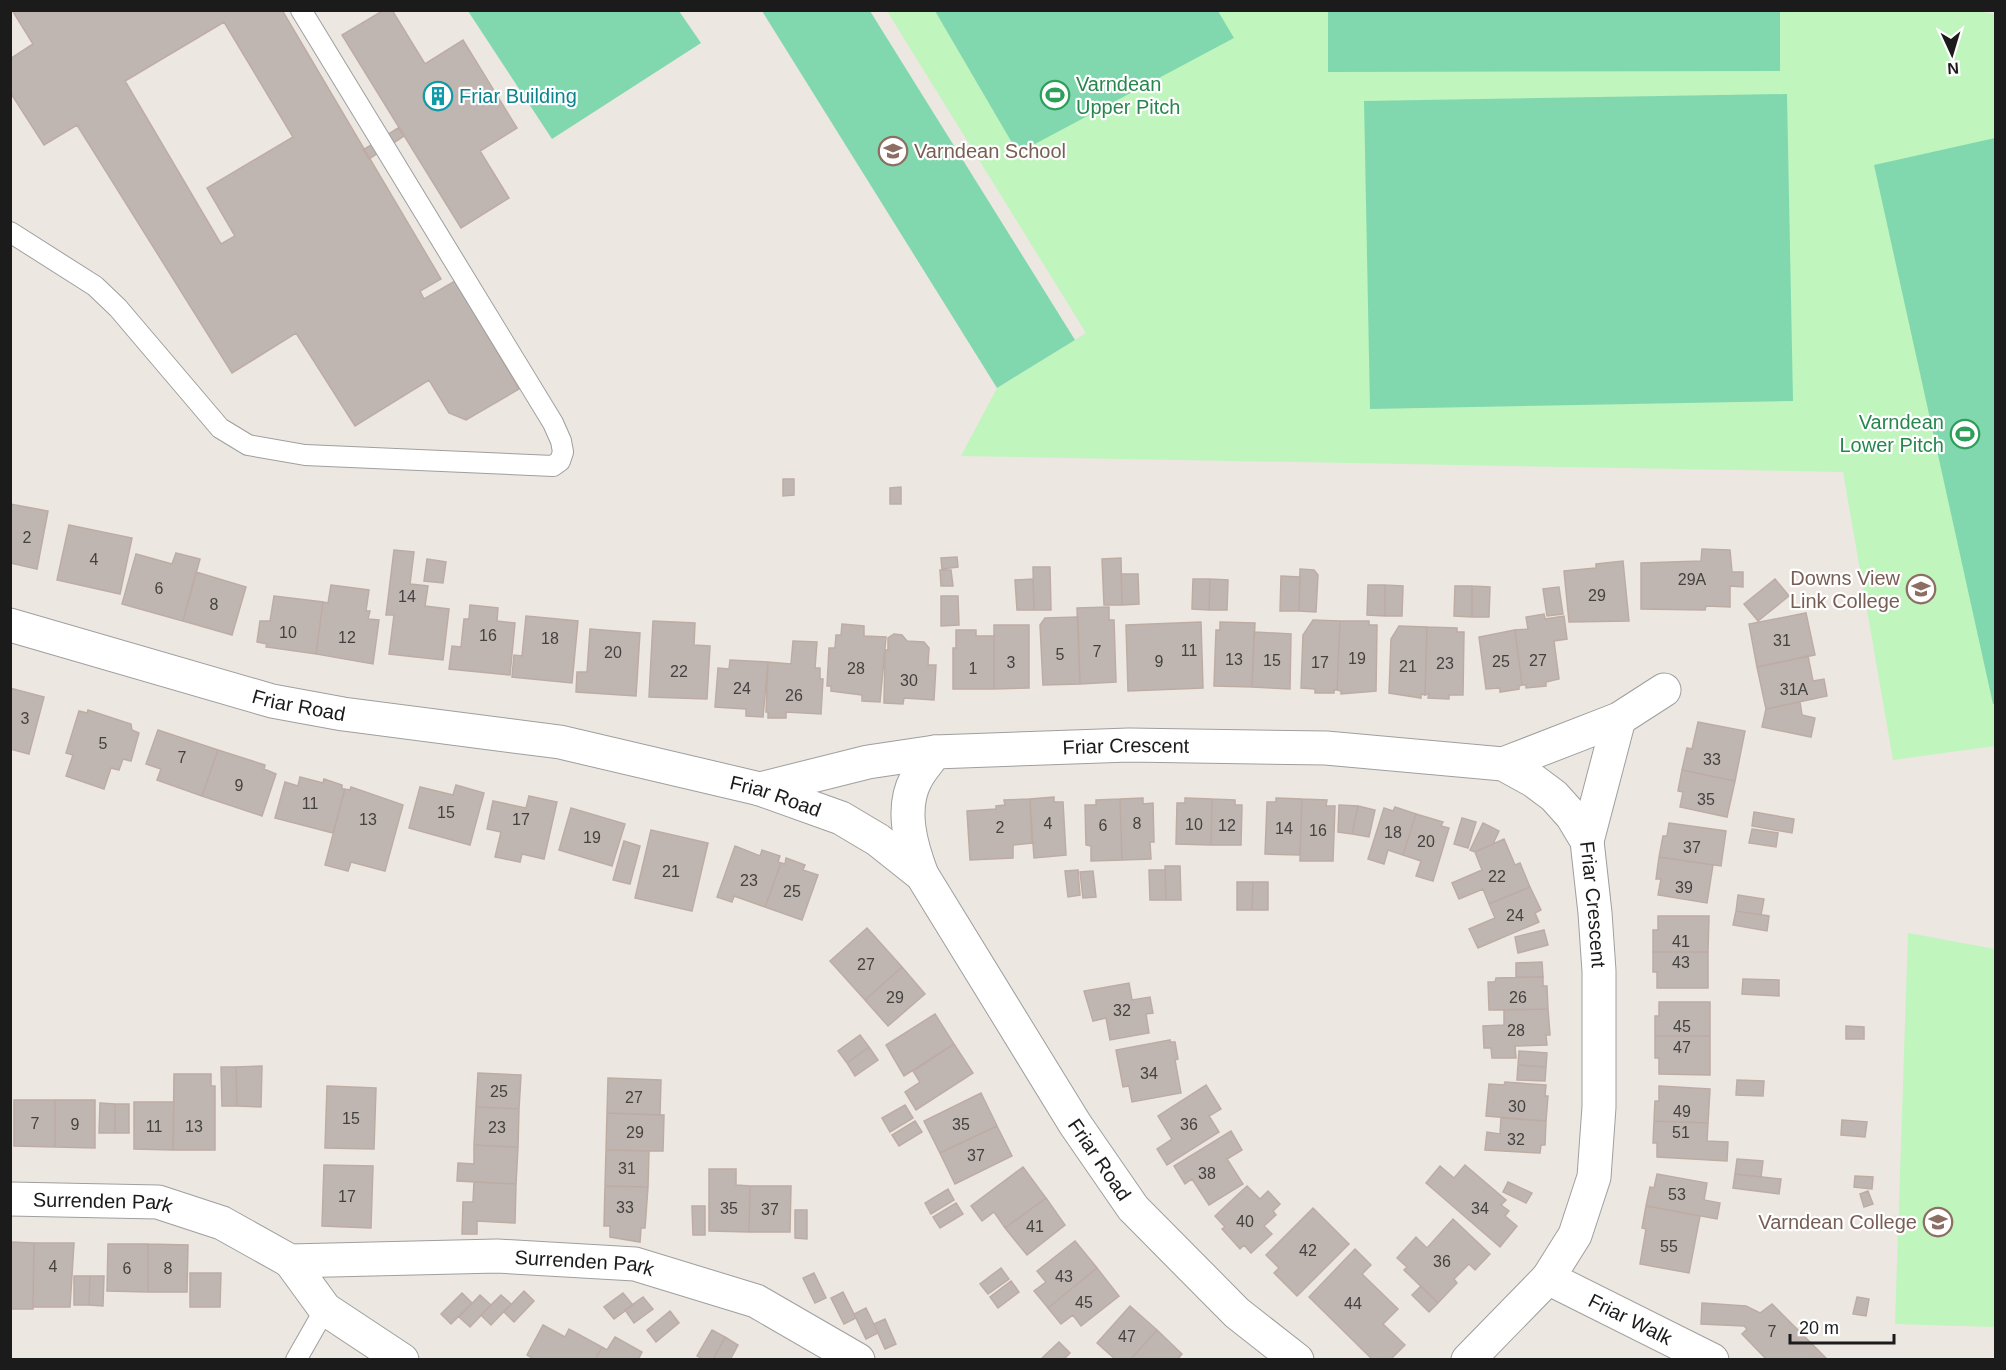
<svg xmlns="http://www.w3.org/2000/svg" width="2006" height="1370" font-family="Helvetica,sans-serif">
<rect width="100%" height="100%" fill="#ece7e1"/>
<!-- park -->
<path fill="#c0f5be" d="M1969 10 1995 14V746L1893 760 1843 472 961 456 997 388 1086 333 887 11Z
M1908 933 1995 949V1327L1895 1324Z"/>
<!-- pitch -->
<path fill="#82d8ae" d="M468 11H679L701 43 552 139Z
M762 11H870L1075 340 997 388Z
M935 11H1218L1234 38 1018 153Z
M1328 11H1780V71L1328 72Z
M1787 94 1793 401 1370 409 1364 101Z
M1995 138 1996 704H1993L1874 165Z"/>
<!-- building -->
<path fill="#c0b6b1" stroke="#bdaca4" stroke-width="1.5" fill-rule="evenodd" d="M12 10H282L441 279 420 291 424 299 455 281 519 389 466 420 449 413 429 380 355 426 296 333 232 373 77 125 44 145 10 92V59L33 44ZM224 22 293 137 207 188 235 236 221 244 125 81Z
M384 10H392L425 64 463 40 517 128 480 151 509 198 461 228 342 35Z
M398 128 404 136 369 159 363 150Z
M783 479H794V495L783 496Z
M901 487V504H890V488Z
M10 504 48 511 37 569 10 563Z
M69 525 132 538 120 594 57 580Z
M1702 549 1730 550 1732 572H1743V587L1730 586V607L1706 606 1705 610 1641 609V563L1701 561Z
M394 550 414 552 410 584 428 586 425 606 449 609 443 660 389 654 394 615H386Z
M176 553 200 559 183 621 122 604 136 554 172 564Z
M957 557 958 567 942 569 941 558Z
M1121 558 1122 605H1104L1102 559Z
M427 559 446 562 443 583 424 581Z
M1623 561 1629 621 1569 622 1564 571 1596 568V564Z
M1033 567H1050L1051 610H1034Z
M1300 569 1314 570 1318 575 1316 612 1299 611Z
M940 570H951L953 586H941Z
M196 572 246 587 232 635 183 621Z
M1121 574H1138L1139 604 1122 605Z
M1281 576 1300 577 1299 611H1280Z
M1033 579 1034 610H1017L1015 580Z
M1193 579H1210L1209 610 1192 609Z
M1210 579 1228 580 1227 610H1209Z
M1775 579 1789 596 1758 621 1744 604Z
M331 585 369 590 366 611H370L368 619 379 620 373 664 316 654 323 602 328 603Z
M1368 585H1385V616L1367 615Z
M1385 585 1403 586 1402 616H1385Z
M1455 586H1472V617L1454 616Z
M1472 586 1490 587 1489 617H1472Z
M1559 587 1563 614 1547 616 1543 589Z
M274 596 323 602 316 654 266 647 267 644 257 642 260 621H270Z
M941 596H958L959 625 941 626Z
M470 605 498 608 497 621 515 623 510 675 449 669 452 646 461 647 464 619H469Z
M1109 607V620H1114L1116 682 1080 684 1077 608Z
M1806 613 1815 655 1757 667 1749 624Z
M1544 614 1545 619 1564 616 1567 639 1554 641 1559 679 1546 682V686L1526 688V685H1522L1515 630 1528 629 1526 617Z
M526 616 578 621 572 683 512 677 514 655 522 656Z
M1078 617 1080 684 1043 685 1040 625 1045 618Z
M1313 620 1340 621 1337 690H1334V693H1315V689L1301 688 1303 635Z
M653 621 695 623 694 645 710 646 707 699 649 697Z
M1340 621H1369V625H1377L1376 691 1341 694V691L1337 690Z
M1201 622 1203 688 1128 691 1126 625Z
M1220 622 1255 623 1252 687 1214 686 1216 630H1220Z
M842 624 864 626V636L886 637 880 702 862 701V695L831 691V686H827L829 648H835L836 635H841Z
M994 625H1029V688L994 689Z
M1399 626 1427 627 1425 695 1421 694V698L1389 693 1391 639Z
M1427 627 1457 628V632H1464L1463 695H1449V699L1428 698 1429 694 1425 695Z
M590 629 640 633 636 696 576 692 577 672H587Z
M956 630H976V636H994V689H953V648H956Z
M1515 630 1522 685 1519 686V689L1500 692V688L1486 689 1479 637Z
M1254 632 1291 634 1290 689 1252 687Z
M894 634 902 635 907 641 924 642 929 648 928 665H936L934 700 904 698 903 704 884 703 885 650H888V638Z
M793 641 817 642 815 668H820V679H823L821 714 786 712V718H768V712H766L768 662 791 664Z
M1808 656 1813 681 1824 679 1827 696 1766 709 1757 667Z
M730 660 768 662 763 717 746 716V709L715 707 718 668 729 669Z
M10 688 44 697 29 754 10 749Z
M1800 702 1802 715 1815 718 1811 737 1762 727 1766 709Z
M88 710 131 724 132 730 139 733 131 761 123 759 119 770 111 768 104 789 66 776 73 755 66 753 79 711 87 713Z
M1698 722 1745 731 1735 781 1682 770 1687 748 1692 749Z
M158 730 218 750 202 796 157 780 161 769 146 764Z
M218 750 265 765 264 769 276 774 262 816 202 796Z
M1682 770 1735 781 1727 817 1680 807 1683 792 1678 791Z
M300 777 323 783 324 779 342 785V789H345L333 833 275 818 285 782 298 786Z
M456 785 484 793 470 845 409 828 420 787 453 795Z
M351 787 403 805 385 871 351 862 348 871 325 865 345 789 350 790Z
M529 796 557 802 544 859 522 854 520 862 495 857 501 832 487 829 493 801 526 808Z
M1054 797V802H1063L1066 855 1034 858 1030 799Z
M1143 798V804L1153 803 1154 842H1150L1151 859 1122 860 1120 799Z
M1185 798 1212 799 1211 845 1176 844 1177 803H1185Z
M1276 798 1302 799 1300 855 1265 854 1267 802H1276Z
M1030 799 1032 843 1013 845V858L970 860 967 811 996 809V806L1005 805 1004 800Z
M1120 799 1122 860 1091 861V846L1086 845 1085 805H1096V800Z
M1212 799 1235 800V805H1242L1241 845H1211Z
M1302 799 1327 800 1326 806H1335L1333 861H1300Z
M1339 805 1358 806 1352 834 1338 832Z
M1358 806 1375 810 1369 837 1352 834Z
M1395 807 1416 814 1403 855 1388 850 1384 864 1368 859 1384 808 1393 811Z
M571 808 625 824 612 866 559 850Z
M1754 812 1794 819 1792 833 1752 826Z
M1416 814 1443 822 1441 826 1449 828 1433 881 1416 876 1421 861 1403 855Z
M1462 818 1476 822 1468 848 1454 844Z
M1483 823 1499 831 1493 844 1475 852 1470 850Z
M1669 823 1726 831 1721 866 1659 857 1663 836H1667Z
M1752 829 1778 833 1776 847 1749 843Z
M651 830 708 843 692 911 635 898Z
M1504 839 1515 865 1520 863 1530 887 1489 904 1483 889 1459 899 1452 883 1482 870 1475 852Z
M624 841 640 846 630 884 613 880Z
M735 846 760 856 762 850 780 856 778 862 781 863 765 907 734 896 732 902 717 897Z
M1659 857 1713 865 1707 903 1658 895 1661 879H1656Z
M786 858 805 865 803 870 818 875 802 920 765 907 781 863 785 864Z
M1165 866H1180L1181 900H1166Z
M1078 870 1080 895 1068 897 1065 871Z
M1149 870H1165L1166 900H1150Z
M1093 871 1096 897 1083 898 1080 872Z
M1237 882H1253L1252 910H1237Z
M1253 882H1268V910H1252Z
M1530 887 1541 910 1535 913 1539 922 1478 948 1469 929 1495 918 1489 904Z
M1738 895 1764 899 1761 915 1736 911Z
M1736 911 1769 916 1767 931 1733 925Z
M1658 916H1709L1708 952H1653V930H1658Z
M867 928 902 967 865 1000 830 961Z
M1544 930 1548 945 1518 953 1515 937Z
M1653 952H1708V988H1657V972H1653Z
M1542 962 1543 977H1516V963Z
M902 967 925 994 888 1026 865 1000Z
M1543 977V986H1547L1548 1009 1489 1010 1488 982H1495L1496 978Z
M1743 979 1779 980V996L1742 994Z
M1129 983 1132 1000 1150 997 1153 1013 1146 1014 1149 1033 1110 1040 1106 1018 1093 1021 1084 991Z
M1659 1002H1710V1036H1655V1016H1659Z
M1548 1009 1550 1035H1546L1547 1045 1515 1046 1516 1058H1492L1491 1048H1484L1483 1026 1504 1025V1010Z
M935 1014 954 1044 904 1076 886 1045Z
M1846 1026 1864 1027V1039H1846Z
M860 1035 869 1047 847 1063 838 1051Z
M1655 1036H1710V1075L1659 1074V1058H1655Z
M1170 1040V1042H1175L1178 1059 1175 1060 1181 1093 1132 1102 1129 1086 1123 1087 1116 1050Z
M954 1044 973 1073 916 1110 905 1092 920 1082 913 1071Z
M869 1047 878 1060 855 1076 847 1063Z
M1519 1051 1547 1053 1546 1067 1518 1065Z
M1518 1065 1546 1067 1545 1081 1517 1080Z
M262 1066 261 1107 237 1106 236 1067Z
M221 1067H236L237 1106H222Z
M478 1073 521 1075 519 1109 476 1107Z
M174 1074H211V1086H215V1150H173Z
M608 1078 661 1080 660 1115 607 1113Z
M1737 1080 1764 1081 1763 1096 1736 1095Z
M1505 1082 1546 1085 1545 1096H1548L1546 1121 1486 1116 1489 1084 1504 1085Z
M1206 1085 1221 1109 1209 1116 1219 1132 1167 1165 1157 1149 1172 1139 1158 1116Z
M327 1086 376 1088 374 1149 325 1148Z
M1659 1086 1710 1089 1708 1123 1654 1121 1655 1101H1659Z
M981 1093 997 1126 940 1153 924 1121Z
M14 1100H55V1147L14 1146Z
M55 1100H95V1148L55 1147Z
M134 1102H174L173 1150 134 1149Z
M100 1103 115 1104V1133H99Z
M115 1104H129V1133H115Z
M905 1105 913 1118 890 1132 882 1118Z
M476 1107 519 1109 518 1147 474 1145Z
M607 1113 664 1115 663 1151 606 1150Z
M1501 1118 1546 1121 1545 1145H1541L1540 1153 1485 1150 1487 1132 1500 1134Z
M1842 1120 1867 1122 1865 1137 1841 1135Z
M915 1121 922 1132 899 1146 892 1135Z
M1654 1121 1708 1123 1707 1141 1728 1142 1727 1161 1657 1157V1143H1653Z
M997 1126 1012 1156 955 1184 940 1153Z
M1231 1131 1242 1150 1227 1159 1243 1184 1209 1205 1192 1179 1185 1184 1174 1166Z
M474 1145 518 1147 516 1184 457 1181 458 1163 474 1164Z
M606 1150 649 1151 648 1187 605 1186Z
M1737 1159 1763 1161 1761 1177 1735 1174Z
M324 1165 373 1166 371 1228 322 1226Z
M1465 1165 1506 1200 1501 1205 1509 1211 1505 1216 1517 1226 1500 1247 1426 1183 1440 1166 1454 1178Z
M1023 1167 1046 1198 1005 1228 994 1212 982 1221 971 1206Z
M709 1169H736V1185L750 1186 749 1232 709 1231Z
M1657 1174 1707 1183 1704 1200 1720 1203 1717 1219 1646 1206 1650 1187 1654 1188Z
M1735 1174 1781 1179 1779 1194 1733 1188Z
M1855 1176 1873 1177 1872 1189 1854 1187Z
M474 1182 516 1184 515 1223 477 1221V1234H462L463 1202H473Z
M1508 1182 1532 1193 1526 1203 1503 1192Z
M605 1186 648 1187 645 1228H641L640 1242 610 1237V1226H604Z
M750 1186H791L790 1232H749Z
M1247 1186 1260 1199 1268 1191 1280 1204 1273 1211 1276 1215 1264 1226 1272 1234 1251 1253 1244 1245 1240 1249 1222 1229 1225 1227 1215 1216Z
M948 1189 954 1200 931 1214 925 1203Z
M1868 1191 1873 1204 1864 1207 1860 1194Z
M1046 1198 1065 1225 1027 1255 1005 1228Z
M956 1203 963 1214 940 1228 933 1217Z
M692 1206H705V1235H693Z
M1646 1206 1700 1216 1689 1273 1640 1264 1646 1229 1642 1228Z
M1313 1208 1349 1244 1297 1296 1274 1273 1279 1268 1266 1255Z
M795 1210H807V1239L795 1238Z
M1453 1219 1490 1254 1475 1270 1469 1264 1454 1279 1457 1283 1438 1303 1404 1270 1407 1267 1397 1258 1416 1237 1427 1248Z
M1075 1241 1097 1268 1048 1308 1034 1291 1046 1282 1037 1271Z
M10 1242 34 1243 33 1309H10Z
M34 1243H74L70 1307H33Z
M108 1244H148V1292L107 1291Z
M148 1244 188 1245 187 1292H148Z
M1355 1249 1371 1265 1362 1274 1398 1309 1383 1324 1405 1345 1390 1360H1373L1309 1297Z
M1001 1268 1009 1279 988 1294 980 1284Z
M1097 1268 1119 1296 1081 1326 1073 1315 1061 1324 1048 1308Z
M190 1273H221L220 1307H190Z
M814 1273 826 1298 815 1303 803 1278Z
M74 1276H90L89 1305H74Z
M90 1276H104L103 1306 89 1305Z
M1011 1281 1019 1292 998 1308 990 1297Z
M1421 1286 1438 1303 1429 1312 1412 1295Z
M524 1291 534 1301 514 1322 504 1312Z
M843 1292 856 1318 844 1324 831 1298Z
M462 1293 472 1303 451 1324 441 1314Z
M623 1293 633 1305 614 1319 604 1307Z
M480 1295 491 1305 470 1327 459 1317Z
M501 1295 511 1304 491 1325 481 1315Z
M643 1297 653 1309 634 1323 625 1310Z
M1857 1297 1869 1299 1866 1316 1853 1314Z
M1702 1303 1746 1306 1760 1313 1772 1304 1826 1358 1767 1360 1742 1334 1747 1329 1744 1326 1701 1324Z
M1130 1306 1157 1330 1130 1360H1116L1097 1343Z
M866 1308 878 1333 866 1339 854 1314Z
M670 1311 679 1323 656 1342 647 1330Z
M885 1319 896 1344 885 1349 874 1324Z
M543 1325 565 1337 569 1329 602 1347 595 1360H535L527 1355Z
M712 1330 725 1337 713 1360H705L697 1356Z
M1157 1330 1182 1354 1177 1360H1130Z
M615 1337 642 1352 638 1360H595L602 1347 607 1350Z
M725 1337 738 1345 730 1360H713Z
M1059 1342 1070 1353 1063 1360H1040Z"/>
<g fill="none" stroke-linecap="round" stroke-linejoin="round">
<!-- lane casing -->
<g stroke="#9f9f9f" stroke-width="22">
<path id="lane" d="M10 232 95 286 118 308 220 428 248 445 305 455 553 466 560 461 563 452 561 441 553 423 301 10
M296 1360 325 1309"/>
</g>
<!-- street casing -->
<g stroke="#9f9f9f" stroke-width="35">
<g id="street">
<path id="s1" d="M10 625 272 701 343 714 560 742 760 789 841 818 878 840 922 875 1075 1124 1133 1208 1237 1313 1297 1360"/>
<path d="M1503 764 1619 719 1664 690"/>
<path id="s2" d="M760 789 868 762 935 752 1129 745 1326 748 1503 764 1534 781 1554 796 1572 816 1587 841 1595 913 1599 971V1107L1594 1177 1575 1235 1548 1278 1468 1360"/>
<path d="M1587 841 1619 719"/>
<path d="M922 875C911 846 900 809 916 779 921 769 929 761 935 752"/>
<path id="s3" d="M10 1199 158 1202 222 1223 290 1261 497 1256 635 1264 756 1301 858 1360"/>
<path d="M290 1261 325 1309 402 1360"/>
<path id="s4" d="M1548 1278 1712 1360"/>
</g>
</g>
<!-- lane -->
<use href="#lane" stroke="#fff" stroke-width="20"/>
<!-- street -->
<use href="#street" stroke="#fff" stroke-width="33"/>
</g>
<!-- icons -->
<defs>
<g id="stadium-ring" transform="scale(1.5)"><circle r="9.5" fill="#fff" stroke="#2e9e5b" stroke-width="1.5"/><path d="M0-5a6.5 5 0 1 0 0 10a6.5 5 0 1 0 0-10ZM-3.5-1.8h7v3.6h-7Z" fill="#2e9e5b"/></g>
<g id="building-ring" transform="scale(1.5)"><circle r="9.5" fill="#fff" stroke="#0f9aa8" stroke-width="1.5"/><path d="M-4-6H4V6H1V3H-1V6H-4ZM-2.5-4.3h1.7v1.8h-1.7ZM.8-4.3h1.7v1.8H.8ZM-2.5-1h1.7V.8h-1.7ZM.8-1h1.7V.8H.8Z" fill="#0f9aa8"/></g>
<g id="school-ring" transform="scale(1.5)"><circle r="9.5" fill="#fff" stroke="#8d6e63" stroke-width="1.5"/><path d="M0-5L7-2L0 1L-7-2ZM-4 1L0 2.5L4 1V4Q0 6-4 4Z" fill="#8d6e63"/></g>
<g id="university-ring" transform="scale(1.5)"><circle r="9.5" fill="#fff" stroke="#8d6e63" stroke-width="1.5"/><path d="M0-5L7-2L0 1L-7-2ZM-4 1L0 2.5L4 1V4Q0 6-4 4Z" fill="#8d6e63"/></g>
</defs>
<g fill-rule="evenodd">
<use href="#stadium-ring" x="1055" y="95"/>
<use href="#building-ring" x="438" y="96"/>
<use href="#school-ring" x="893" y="151"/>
<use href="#stadium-ring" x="1965" y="434"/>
<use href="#university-ring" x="1921" y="589"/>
<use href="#university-ring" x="1938" y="1222"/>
</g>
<g text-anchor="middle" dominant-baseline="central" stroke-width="4.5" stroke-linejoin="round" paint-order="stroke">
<!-- number labels -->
<g font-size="16" fill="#444240">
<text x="27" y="537">2</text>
<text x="94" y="559">4</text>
<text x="1692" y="579">29A</text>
<text x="159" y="588">6</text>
<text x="1597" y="595">29</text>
<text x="407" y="596">14</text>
<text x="214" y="604">8</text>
<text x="288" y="632">10</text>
<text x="488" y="635">16</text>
<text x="347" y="637">12</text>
<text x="550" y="638">18</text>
<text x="1782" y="640">31</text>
<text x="1189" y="650">11</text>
<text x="1097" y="651">7</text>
<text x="613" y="652">20</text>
<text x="1060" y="654">5</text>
<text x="1357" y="658">19</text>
<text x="1234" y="659">13</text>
<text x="1272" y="660">15</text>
<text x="1538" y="660">27</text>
<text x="1159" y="661">9</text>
<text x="1501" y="661">25</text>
<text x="1011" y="662">3</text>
<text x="1320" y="662">17</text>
<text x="1445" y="663">23</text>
<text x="1408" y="666">21</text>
<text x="856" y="668">28</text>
<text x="973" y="668">1</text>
<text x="679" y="671">22</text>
<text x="909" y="680">30</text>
<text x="742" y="688">24</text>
<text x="1794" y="689">31A</text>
<text x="794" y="695">26</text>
<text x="25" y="718">3</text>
<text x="103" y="743">5</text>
<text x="182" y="757">7</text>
<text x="1712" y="759">33</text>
<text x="239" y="785">9</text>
<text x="1706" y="799">35</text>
<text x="310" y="803">11</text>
<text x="446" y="812">15</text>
<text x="368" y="819">13</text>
<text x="521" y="819">17</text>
<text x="1048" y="823">4</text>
<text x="1137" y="823">8</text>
<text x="1194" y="824">10</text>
<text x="1103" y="825">6</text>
<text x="1227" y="825">12</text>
<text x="1000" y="827">2</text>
<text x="1284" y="828">14</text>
<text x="1318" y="830">16</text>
<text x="1393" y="832">18</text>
<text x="592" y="837">19</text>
<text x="1426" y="841">20</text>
<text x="1692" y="847">37</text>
<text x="671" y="871">21</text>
<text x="1497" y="876">22</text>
<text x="749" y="880">23</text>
<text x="1684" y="887">39</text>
<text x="792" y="891">25</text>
<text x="1515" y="915">24</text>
<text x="1681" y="941">41</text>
<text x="1681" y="962">43</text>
<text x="866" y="964">27</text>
<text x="895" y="997">29</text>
<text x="1518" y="997">26</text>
<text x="1122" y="1010">32</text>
<text x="1682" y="1026">45</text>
<text x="1516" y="1030">28</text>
<text x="1682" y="1047">47</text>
<text x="1149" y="1073">34</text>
<text x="499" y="1091">25</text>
<text x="634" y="1097">27</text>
<text x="1517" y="1106">30</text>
<text x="1682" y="1111">49</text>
<text x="351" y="1118">15</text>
<text x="35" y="1123">7</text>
<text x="75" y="1124">9</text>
<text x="961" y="1124">35</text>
<text x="1189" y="1124">36</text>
<text x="154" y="1126">11</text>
<text x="194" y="1126">13</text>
<text x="497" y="1127">23</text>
<text x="635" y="1132">29</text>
<text x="1681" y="1132">51</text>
<text x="1516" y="1139">32</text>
<text x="976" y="1155">37</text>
<text x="627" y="1168">31</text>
<text x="1207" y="1173">38</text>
<text x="1677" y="1194">53</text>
<text x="347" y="1196">17</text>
<text x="625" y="1207">33</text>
<text x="729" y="1208">35</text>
<text x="1480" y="1208">34</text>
<text x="770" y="1209">37</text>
<text x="1245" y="1221">40</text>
<text x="1035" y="1226">41</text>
<text x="1669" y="1246">55</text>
<text x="1308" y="1250">42</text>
<text x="1442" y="1261">36</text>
<text x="53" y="1266">4</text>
<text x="127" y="1268">6</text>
<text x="168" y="1268">8</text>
<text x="1064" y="1276">43</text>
<text x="1084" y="1302">45</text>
<text x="1353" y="1303">44</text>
<text x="1772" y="1331">7</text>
<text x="1127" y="1336">47</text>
</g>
<!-- leisure labels -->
<g font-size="20" fill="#27864d" stroke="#fff" text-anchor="start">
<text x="1076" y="84">Varndean<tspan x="1076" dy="23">Upper Pitch</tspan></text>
<text x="1944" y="422" text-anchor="end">Varndean<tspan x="1944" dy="23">Lower Pitch</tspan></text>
</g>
<!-- culture labels -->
<g font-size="20" fill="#0d838f" stroke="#fff" text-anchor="start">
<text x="459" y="96">Friar Building</text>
</g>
<!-- education labels -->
<g font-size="20" fill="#785e54" stroke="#fff" text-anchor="end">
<text x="914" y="151" text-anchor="start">Varndean School</text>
<text x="1900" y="578">Downs View<tspan x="1900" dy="23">Link College</tspan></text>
<text x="1917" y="1222">Varndean College</text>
</g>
<!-- street labels -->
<g font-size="20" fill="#1b1b1b" stroke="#fff">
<text stroke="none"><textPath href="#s1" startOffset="300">Friar Road</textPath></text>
<text stroke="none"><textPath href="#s2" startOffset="370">Friar Crescent</textPath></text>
<text stroke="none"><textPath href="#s1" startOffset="786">Friar Road</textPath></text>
<text stroke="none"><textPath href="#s2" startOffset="928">Friar Crescent</textPath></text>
<text stroke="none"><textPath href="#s1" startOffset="1290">Friar Road</textPath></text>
<text stroke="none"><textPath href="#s3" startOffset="93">Surrenden Park</textPath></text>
<text stroke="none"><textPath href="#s3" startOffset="588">Surrenden Park</textPath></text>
<text stroke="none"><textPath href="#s4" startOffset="92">Friar Walk</textPath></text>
</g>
</g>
<!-- border -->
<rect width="2006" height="1370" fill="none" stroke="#1b1b1b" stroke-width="24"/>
<!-- north arrow -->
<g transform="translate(1952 54) rotate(176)" stroke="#ffffff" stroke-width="4.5" paint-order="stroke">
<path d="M0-4.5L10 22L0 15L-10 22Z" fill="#1b1b1b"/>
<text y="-9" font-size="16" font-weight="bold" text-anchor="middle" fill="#1b1b1b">N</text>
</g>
<!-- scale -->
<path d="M1790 1334v9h104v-9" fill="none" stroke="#1b1b1b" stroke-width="3"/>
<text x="1799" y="1334" font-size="18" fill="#1b1b1b" stroke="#ffffff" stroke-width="4.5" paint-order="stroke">20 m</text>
</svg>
